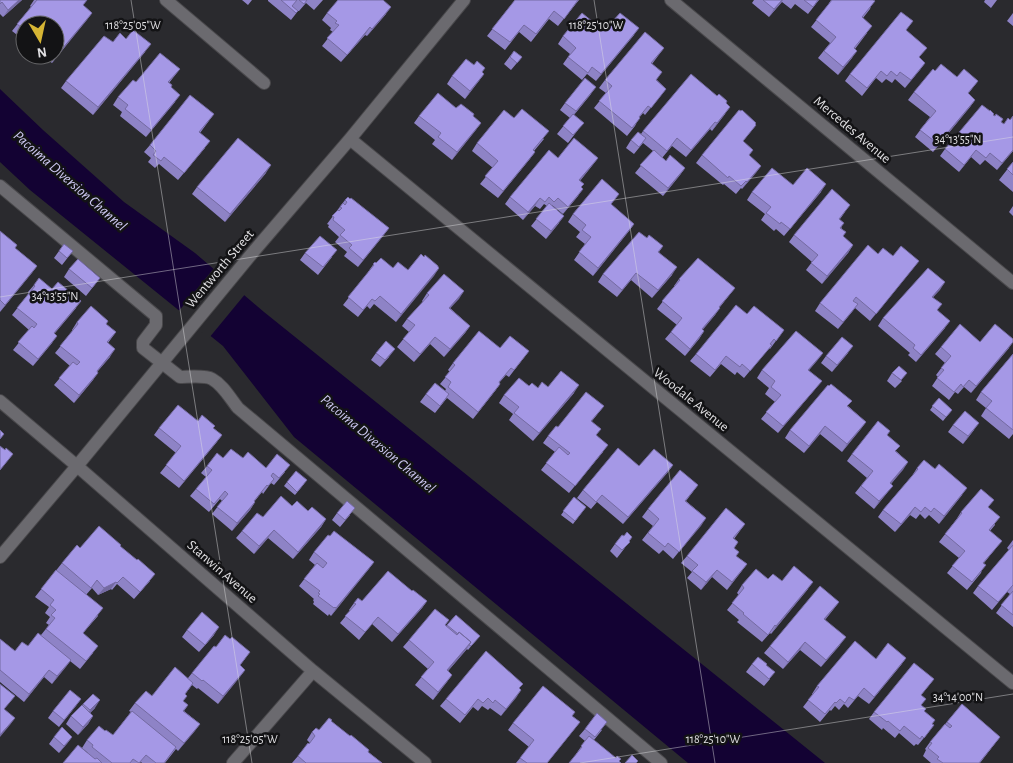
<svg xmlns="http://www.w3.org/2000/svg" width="1013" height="763" font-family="'Alegreya Sans',sans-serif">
<rect width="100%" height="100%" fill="#2a2a2e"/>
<!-- water -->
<path fill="#130233" d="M0 89 43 130 124 202 195 253 264 312 825 763H688L294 437 223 346 30 190 0 162Z"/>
<!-- pier -->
<path fill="#2a2a2e" d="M215 267 246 293 209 338 178 312Z"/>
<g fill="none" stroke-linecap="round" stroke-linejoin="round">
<!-- minor casing -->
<g stroke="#49484b" stroke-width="14">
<path id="minor" d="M166 0 264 83
M671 0 1013 283
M350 139 1013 683
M0 186 156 316V325L143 342V348L180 377C188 377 205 375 212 379 223 385 230 398 238 408L661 763
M0 401 77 466 313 671 425 763
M0 557 77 466 254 251 350 139 464 0
M233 763 313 671"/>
</g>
<!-- minor -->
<use href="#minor" stroke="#6b6a6f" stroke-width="12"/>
</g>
<!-- wall -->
<path fill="#8e83c6" d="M0 0H22L3 17 0 14Z
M34 0H87L83 5 92 13 52 63 42 55H55V25H25V41L12 31 31 7 30 6Z
M242 0H252L248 5Z
M268 0H323L314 10 306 3 299 11H298L291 20 268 1Z
M515 0H579L558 26 549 19 531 42 519 32 505 50 487 36Z
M754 0H819L808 14 795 4 791 9 782 2 769 17 752 3Z
M831 0H873L870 9 863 18 867 33 855 49 852 58 838 75 818 58 830 43 811 27 828 5Z
M985 0H997L991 8 984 2Z
M327 13 386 14 367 36 365 35 341 62 322 46 333 32 330 30 331 28 322 20Z
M1013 13V26L1007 21Z
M604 31 634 35 596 81 587 74 582 80 563 64 570 54 558 44 563 36Z
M906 31 920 58 925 63 905 88 895 79 892 83 886 79 882 83 876 78 862 96 845 81 850 74Z
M126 39 145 52 93 115 61 88 66 81 113 42Z
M664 48 652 64 657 80 666 89 645 115 643 113 639 118 635 126 627 136 594 108 606 93 599 88 605 80Z
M514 51 522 57 511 70 504 64Z
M180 69 169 83 175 102 146 137 120 116 122 112 113 105 118 97 136 82Z
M935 71 957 77 978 81 968 94 975 100 970 107 933 152 915 137 930 117 908 100 914 92Z
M482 72 484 74 465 99 447 84 452 76Z
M591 94 574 115 578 130 568 143 557 134 570 118 560 110 565 103Z
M726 103 725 114 712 131 710 129 686 157 672 146 662 158 666 161 685 168 680 175 663 196 635 173 653 151 643 143 634 154 626 148 631 140 641 134 643 131Z
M456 108 473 116 481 123 452 160 432 144 435 140 414 123 419 116Z
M214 114 200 133 205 148 178 180 159 164 155 168 148 162 151 158 144 152 150 145Z
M993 115 1001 122 1013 151 997 170 985 160 980 165 971 157 959 172 940 156 945 149Z
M514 118 544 139 534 151 535 152 529 160 498 198 480 184 493 168 472 151 477 143Z
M755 124 756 125 743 141 749 155 761 166 742 189 741 188 736 194 724 184 723 185 696 163 702 155Z
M558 158H598L580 181 581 187 578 196 563 214 552 205 559 223 546 239 531 226 547 206 544 204 540 209 535 206 523 220 505 204 510 197Z
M1013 162V192L999 180Z
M266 173 225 222 192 194 197 187Z
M793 185 821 192 784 236 776 229 774 231 761 220 765 214 747 200 752 192Z
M345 200 389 228 358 267 344 256 347 252 335 242 339 237 328 227 329 225 327 224Z
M611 205 634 224 629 231 593 276 574 260 585 244 576 237 580 232 568 222 573 214Z
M1013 206V216L1009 212Z
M845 212 840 219 843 236 853 245 848 253 822 284 806 270 812 262 789 242 794 235Z
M0 231 15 248 37 266 0 312Z
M647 238 663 246 659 252 672 275 652 298 631 280 617 297 598 282 603 274Z
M59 251H73L62 265 54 258Z
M305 253 332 257 318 275 300 260Z
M878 254 893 256 913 268 870 321 855 308 838 329 815 311 820 303Z
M375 262 376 263 393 268 408 270 438 267 439 268 396 322 374 304 370 309 367 306 358 317 343 305 369 272H368Z
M69 269 100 278 86 296 64 277Z
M679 279 735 288 720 307 715 315 702 330 704 331 699 339 685 356 665 339 677 325 657 309 674 287V286Z
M945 282 933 297 945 328 916 362 908 355 910 353 878 326 883 318Z
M34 285 76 308 55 333 52 343 33 366 13 350 29 330 12 315 29 293 28 292Z
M464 291 450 308 470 326 465 333 444 357 430 344 414 362 397 347 409 332 402 326 407 319 423 302 422 301 427 293Z
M747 314 784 330 770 349 769 348 744 378 737 372 735 375 721 364 710 377 690 361 696 354Z
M108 321 106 324 116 332 108 343 110 357 97 372 93 380 74 403 54 385 70 366 55 353 73 331 72 330 77 322Z
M980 342 1009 348 971 393 964 387 958 394 955 392 949 400 932 386 938 377 936 375 945 363 935 354 941 347Z
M500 348 529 351 509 377 506 375 499 383 500 384 495 391 473 419 447 398 435 413 420 402 426 394 445 391 446 389 440 384 450 372 448 370 453 363Z
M376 353 389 357 380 367 371 360Z
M823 353 809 370 816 388 778 433 761 419 775 402 765 394 769 388 757 378 762 370Z
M848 353 832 372 821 363 826 356Z
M1013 354V434L1009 439 981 416 986 408 976 400 981 392Z
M892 373 902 381 895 388 887 381Z
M529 386 538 388 548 387 574 393 533 441 509 420 513 414 499 403 504 395Z
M939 398 952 410 943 421 930 410Z
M604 406 592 421 603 452 569 493 541 470 555 452 543 443 548 436 558 427Z
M848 406 866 422 842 452 820 434 804 453 785 438 790 430Z
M198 421 213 428 222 435 216 443 179 488 160 473 176 453 154 435 159 428Z
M953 425 974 430 963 444 948 432Z
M887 435 896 451 908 462 891 484 887 493 874 509 855 493 867 478 847 461 852 454Z
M223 458H243L266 468 285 472 274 485 271 483 263 494 262 492 254 502H255L250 510 232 531 212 514 222 501 220 499 209 512 190 496 206 477 201 473 207 466Z
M673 465 668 472 623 524 597 502 591 509 577 498 583 490 639 466Z
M917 468 962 495 939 524 929 515 925 519 920 514 916 519 910 515 895 532 878 517 883 510 912 476Z
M287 482 304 484 295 495 284 486Z
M698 485 686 501 706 518 673 559 663 550 659 554 642 540 653 526 642 517 648 509Z
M574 497 586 507 573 524 561 515Z
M292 506 308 511 326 519 321 527 293 559 268 538 254 554 236 538 242 531 263 517Z
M988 508 995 525 990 531 996 548 984 563 981 573 967 590 947 573 959 558 939 542 956 520 961 512Z
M337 513 350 515 340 527 332 520Z
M745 524 734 539 738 542 734 548 736 556 747 564 727 590 712 577 701 590 687 578 692 572 681 563 687 556Z
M624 536 632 537 624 549 617 558 610 551 615 544Z
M1013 540V627L996 613 1010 594 1007 592 992 610 973 593 978 586 1009 550 1007 548Z
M120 546 150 581 134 599 117 584 112 590 111 589 98 595 92 588 86 595 98 616 83 633 93 653 80 669 70 661 52 684 44 677 24 702 0 682V639L15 651 28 646 41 635 49 625 46 623 50 617 45 613 49 607 35 597 62 563 80 548Z
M314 552 374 562 331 616 329 614 328 616 313 604 314 602 313 600 314 599 299 586 315 565 309 560Z
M768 579 782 581 808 589 771 634 770 633 762 642 737 622 739 620 727 610 739 595 737 593 742 585Z
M412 591 427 601 422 608 392 642 372 624 359 640 340 623 350 611 349 610 354 603Z
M839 602 825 620 840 645 821 667 800 650 783 669 764 653 770 646Z
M456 615 477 639 468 650 467 649 448 671 452 675 433 700 415 685 428 669 403 647 409 640 449 620 445 625 446 626Z
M187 630 214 635 199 652 182 637Z
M906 658 901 665 869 704 858 696 848 708 844 704 839 710 835 706 831 711 830 710 820 722 803 707 813 694H812L817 686 876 659Z
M245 659 240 665 245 670 218 704 198 688 197 689 192 685 185 694 183 701 188 705 184 711 200 724 178 751 176 749 165 763H142L141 762 140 763H63L88 753 82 748 87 740 105 731 113 735 131 712 129 711 135 703 188 678 192 673Z
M752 664 766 665 770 679 764 686 746 672Z
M934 679 921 695V705L932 724 928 733 918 745 916 744 914 746 899 733 895 738 883 728 882 730 869 719 874 712Z
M520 689 521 690 501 716 490 708 488 710 482 706 478 711 473 707 460 723 440 706 446 699Z
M81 699 59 727 48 718 53 711Z
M83 704 95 708 90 713 93 716 88 724 78 735 66 724 71 716Z
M962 704 1000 737 980 763H931L923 756 926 750 925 749 930 742Z
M572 716 580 722 547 763H516L529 747 508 730 513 723Z
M331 721 368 752 382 763H292L298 756 310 743 307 740 312 732 319 730Z
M585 729 602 730 594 740 619 761 576 754 585 741 579 736Z
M54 737H72L59 753 49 744Z"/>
<!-- shaded-wall -->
<path fill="#746aa1" d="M19 0H22L3 17 8 10Z
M782 0H783L769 17 774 9Z
M391 7 386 14 367 36 372 29Z
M92 13 87 20 52 63 57 55Z
M370 27 365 35 341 62 347 55Z
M639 28 634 35 596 81 601 74Z
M151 44 145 52 93 115 98 107Z
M857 51 852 58 838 75 843 67Z
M925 63 920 70 905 88 911 80Z
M484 74 479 81 465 99 470 91Z
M596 87 591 94 571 118 576 111Z
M180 95 175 102 146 137 151 130Z
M975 100 970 107 933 152 938 144Z
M730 107 725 114 712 131 717 123Z
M715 122 710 129 686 157 691 150Z
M481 123 476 130 452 160 457 152Z
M976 150 971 157 959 172 964 165Z
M1013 150V151L997 170 1002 163Z
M535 152 529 160 498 198 503 191Z
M598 158 592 166 574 188 579 180Z
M271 165 266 173 225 222 230 214Z
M761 166 756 173 742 189 747 182Z
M685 168 680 175 663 196 668 188Z
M826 184 821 192 784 236 790 229Z
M583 189 578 196 563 214 568 207Z
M540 198 535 206 523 220 528 212Z
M564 216 559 223 546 239 551 231Z
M634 224 629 231 593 276 598 268Z
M389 228 384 235 358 267 363 260Z
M853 245 848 253 822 284 827 276Z
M919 261 913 268 870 321 876 314Z
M37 266 32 273 0 312 5 305Z
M677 267 672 275 652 298 658 290Z
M439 268 434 276 396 322 401 314Z
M636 273 631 280 617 297 622 290Z
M945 282 940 290 927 304 932 297Z
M464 291 459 299 444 315 449 308Z
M81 301 76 308 49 340 54 333Z
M858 304 852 312 838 329 843 322Z
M720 308 715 315 697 337 702 329Z
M950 321 945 328 916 362 921 355Z
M470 326 465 333 444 357 450 349Z
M704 331 699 339 685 356 690 349Z
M57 336 52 343 33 366 38 359Z
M435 337 430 344 414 362 420 354Z
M1013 342 1009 348 971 393 976 386Z
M853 346 848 353 832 372 837 365Z
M115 349 110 357 91 379 97 371Z
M395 349 389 357 380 367 385 360Z
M823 353 817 361 803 377 808 370Z
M98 373 93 380 74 403 79 395Z
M822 381 816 388 778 433 783 426Z
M500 384 495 391 473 419 478 412Z
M579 385 574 393 533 441 539 433Z
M866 422 861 429 842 452 847 444Z
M979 423 974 430 963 444 968 436Z
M825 426 820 434 804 453 809 446Z
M222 435 216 443 179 488 184 481Z
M908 462 903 470 885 491 890 483Z
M673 465 668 472 623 524 628 517Z
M893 486 887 493 874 509 879 501Z
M967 488 962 495 939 524 944 516Z
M255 502 250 510 232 531 237 523Z
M915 507 910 515 895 532 901 524Z
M706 518 701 526 673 559 679 552Z
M326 519 321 527 293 559 298 552Z
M274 530 268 538 254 554 259 546Z
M374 562 369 569 331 616 336 608Z
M747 564 741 572 727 590 732 582Z
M717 570 712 577 701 590 706 582Z
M116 582 111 589 98 595 104 588Z
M813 582 808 589 771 634 776 626Z
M427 601 422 608 392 642 398 634Z
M839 602 833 610 819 627 824 619Z
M219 627 214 635 199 652 205 645Z
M846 637 840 645 821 667 826 660Z
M471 642 466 650 442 678 447 670Z
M805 642 800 650 783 669 788 662Z
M906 658 901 665 869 704 874 697Z
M71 660 66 667 52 684 57 676Z
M49 670 44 677 24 702 29 694Z
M245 670 240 677 218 704 223 696Z
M452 675 447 682 433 700 438 692Z
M521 690 516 698 501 716 506 709Z
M81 699 76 706 59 727 64 720Z
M100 700 95 708 85 718 90 710Z
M93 716 88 724 78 735 83 727Z
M15 718 10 725 0 737V735Z
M200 724 195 731 178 751 184 743Z
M72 737 67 744 59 753 64 746Z"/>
<!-- building -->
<path fill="#a598e6" stroke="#746aa1" d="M0 0H19L8 10 2 2 0 4Z
M37 0H87L83 5 92 13 57 55 55 54V25H25V30L17 24Z
M281 0H297L292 6 298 11 296 13Z
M299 0H307L304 4Z
M338 0H383L391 7 372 29 370 27 347 55 327 38 339 25 335 23 337 21 327 13Z
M515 0H578L564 19 554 11 536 34 524 25 510 42 492 29Z
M763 0H782L774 9Z
M804 0H818L813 7Z
M832 0H873L875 1 862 17 872 26 854 48 857 51 843 67 824 51 836 37 816 20Z
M901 12 913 21 906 30 927 48 919 57 925 63 911 80 900 72 897 76 891 71 887 76 881 71 867 88 850 74Z
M582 13 604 31 620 13 639 28 601 74 592 67 588 73 568 57 576 48 563 36Z
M133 30 151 44 98 107 66 81 104 36 113 42 120 33 126 39Z
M645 32 664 48 651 63 662 72 656 80 666 89 651 108 648 106 639 117 640 118 632 128 599 101 612 86 605 80Z
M514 51 522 57 517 63 510 57Z
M160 53 180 69 168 82 172 85 171 87 180 95 151 130 125 109 128 105 118 97 133 80 136 82Z
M466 59 474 65 477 61 485 68 482 72 484 74 470 91 452 76Z
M941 64 957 77 964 69 978 81 968 93 975 100 938 144 920 130 936 111 914 92 933 69 935 71Z
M691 74 717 96 719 94 727 101 726 103 730 107 717 123 715 122 691 150 677 138 667 151 643 131Z
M585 78 596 87 576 111 565 103Z
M438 93 456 108 461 104 474 114 473 116 481 123 457 152 438 137 441 133 419 116Z
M190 95 214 114 199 132 210 141 184 173 164 157 161 161 153 155 156 151 150 145Z
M982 105 990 111V110L994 114 993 115 995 116 996 114 1003 119 1001 122 1004 124 1008 118 1010 120 1013 116V150L1002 163 990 153 986 158 976 150 964 165 945 149Z
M522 109 549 131 533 150 535 152 503 191 485 176 498 161 477 143 504 110 514 118Z
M739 110 741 111 742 110 756 123 755 124 756 125 743 141 753 150 749 155 761 166 747 182 746 181 741 186 729 176 728 178 702 155Z
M573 114 584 123 573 135 563 126Z
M638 132 646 138 639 147 631 140Z
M238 138 271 165 230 214 197 187Z
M574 138 598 158 579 180 584 184 581 187 583 189 568 207 558 198 554 202 549 197 545 202 540 198 528 212 510 197 549 150 558 158Z
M654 150 666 161 670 155 685 168 668 188 640 165Z
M1013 162V175L1007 169Z
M772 168 793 185 807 168 826 184 790 229 781 222 780 224 766 213 771 207 752 192Z
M602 179 619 194 611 204 634 224 598 268 579 252 591 237 582 230 586 225 573 214Z
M832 189 850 205 839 219 844 223 840 228 846 232 843 236 853 245 827 276 811 263 818 255 794 235Z
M348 197 350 199 351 198 389 228 363 260 349 248 352 245 340 235 345 230 333 220 334 217 332 216 338 210 339 211 342 208 340 207 343 203 345 205 347 202 345 200Z
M549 203 564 216 551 231 536 219Z
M0 231 17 245 15 248 37 266 5 305 0 300Z
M639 232 647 238 649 235 663 246 658 252 677 267 658 290 636 273 622 290 603 274Z
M320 236 337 250 323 267 305 253Z
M64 244 73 251 67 258 59 251Z
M868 245 878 254 883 248 893 256 901 246 919 261 876 314 856 297 853 301 858 304 843 322 820 303Z
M421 254 424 257 425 255 438 266V267L439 268 401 314 380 296 375 301 372 299 363 310 348 297 374 265 373 264 375 262 376 263 381 258 393 268 398 262 408 270Z
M698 258 735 288 719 307 720 308 702 329 704 331 690 349 671 332 682 318 662 301 680 280 679 279Z
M78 259 100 278 92 288 69 269Z
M928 268 945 282 932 297 942 304 937 310 950 321 921 355 913 348 915 345 883 318Z
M444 274 464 291 449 308 470 326 450 349 435 337 420 354 403 339 415 325 407 319 429 295 427 293Z
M39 278 52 289 58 282 81 301 54 333 57 336 38 359 18 342 32 326 34 328 37 324 17 308 35 286 34 285Z
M736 305 747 314 754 306 784 330 776 341 774 339 770 344 772 345 750 371 742 364 740 367 726 356 715 370 696 354Z
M91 306 108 321 106 324 116 332 107 342 115 349 97 371 98 373 79 395 59 378 73 362 77 365 80 362 60 346 78 324 77 322Z
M960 324 980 342 995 324 1013 339V342L976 386 969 380 963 387 961 384 954 392 937 378 944 370 941 368 951 356 941 347Z
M479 331 500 348 510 336 529 351 514 370 511 368 499 382 500 384 478 412 448 387 451 382 445 377 455 365 453 363Z
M796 331 823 353 808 370 822 381 783 426 766 412 781 395 771 387 775 381 762 370Z
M842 337 853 346 837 365 826 356Z
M386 341 395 349 385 360 376 353Z
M1013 354V430L986 408 992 401 981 392Z
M899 366 907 373 901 380 892 373Z
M561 371 579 385 539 433 514 413 519 407 504 395 519 378 529 386 532 383 538 388 542 382 548 387Z
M435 383 449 394 440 406 426 394Z
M831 384 852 401 847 406 866 422 847 444 825 426 809 446 790 430 828 385 829 386Z
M586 392 604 406 591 421 601 429 596 435 608 445 575 486 546 463 559 447 568 455 570 453 548 436 556 426 558 427Z
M939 398 952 410 946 417 932 406Z
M178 405 198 421 202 415 215 426 213 428 222 435 184 481 166 465 181 446 159 428Z
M965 411 979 423 968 436 953 425Z
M878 421 890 431 887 435 900 446 895 451 908 462 890 483 893 486 879 501 861 486 873 471 852 454Z
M0 430 4 434 0 439Z
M0 446 5 450 6 448 13 454 0 470Z
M618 448 639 466 654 449 673 465 628 517 602 495 596 502 583 490Z
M231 449 243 458 248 452 266 468 277 454 290 465 279 478 273 473 271 476 274 479 268 486 267 485 254 501 255 502 237 523 217 507 228 494 225 491 214 504 196 489 212 470 207 466 217 453 223 458Z
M924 460 935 469 939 464 967 488 944 516 934 508 931 512 925 507 921 512 915 507 901 524 883 510 918 469 917 468Z
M680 470 698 485 685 501 706 518 679 552 668 543 665 547 648 533 659 519 648 509Z
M296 471 307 480 297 492 287 482Z
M981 489 994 500 988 507 1000 517 989 530 1002 541 983 563 986 565 972 582 952 566 965 551 945 534 962 513 961 512Z
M281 496 292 506 297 501 308 511 312 507 326 519 298 552 274 530 259 546 242 531 257 513 263 517Z
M574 497 586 507 575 521 563 511Z
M347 501 355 508 345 520 337 513Z
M726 508 745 524 733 538 738 542 734 548 739 552 736 556 747 564 732 582 717 570 706 582 692 571 698 565 687 556Z
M99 526 121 545 120 546 137 560 138 559 155 574 140 592 123 577 117 583 116 582 104 588 97 580 91 588 62 563 77 545 80 548Z
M334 531 374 562 336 608 335 607 334 608 318 596 320 594 318 593 320 591 304 579 317 563 323 568 327 563 314 552 328 535 330 536Z
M627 532 632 537 629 541 630 542 622 550 615 544 622 535 624 536Z
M1013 545V585L998 602 978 586Z
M794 566 813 582 776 626 775 625 768 635 743 614 744 613 732 603 744 588 742 585 756 569 768 579 773 574 782 581Z
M56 570 103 608 83 633 98 646 86 661 46 629 55 618 51 615 56 610 50 605 54 600 41 589Z
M388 571 412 591 413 590 427 601 398 634 378 617 365 632 345 616 356 604 354 603 358 598 362 601Z
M820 586 839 602 824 619 846 637 826 660 805 642 788 662 770 646Z
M1013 591V615L1001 605Z
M435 609 449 620 445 625 457 635 459 632 471 642 447 670 452 675 438 692 421 677 434 662 409 640Z
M202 612 219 627 205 645 187 630Z
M456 615 480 636 471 646 469 645 471 642 459 632 458 634 447 625Z
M38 633 71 660 57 676 49 670 29 694 0 670V639L15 651 22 642 28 646Z
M225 635 230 639 232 637 250 652 240 665 245 670 223 696 203 680 202 681 192 673 214 646 216 647Z
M855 641 876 659 888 643 906 658 874 697 864 688 854 700 849 697 845 703 840 699 836 703 835 702 825 714 808 700 819 687 817 686Z
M486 651 523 684 519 688 521 690 506 709 495 700 493 703 488 698 483 703 478 699 465 715 446 699Z
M758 657 767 664 766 665 775 672 769 679 752 664Z
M914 663 934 679 921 695 926 699 921 705 926 709 924 711 935 720 932 724 934 725 924 738 922 736 920 739 904 726 900 731 888 721 887 722 874 712Z
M175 667 193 683 185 694 187 696 183 701 188 705 183 711 200 724 184 743 135 703 146 691 152 696Z
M0 684 15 696 4 709 15 718 0 735Z
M543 686 575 712 572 716 580 722 547 763H527L520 758 534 740 513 723Z
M70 690 81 699 64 720 53 711Z
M93 694 100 700 90 710 83 704Z
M962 704 1000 737 979 763H943L937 759 939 757 928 748 932 743 930 742 945 724 950 728 952 726 947 722Z
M82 705 93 716 83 727 71 716Z
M132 711 176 747 164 763H156L146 755 139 763 133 759 130 763H112L92 747 93 745 87 740 99 726 105 731 106 730 113 735Z
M597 713 607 722 595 737 585 729Z
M329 718 332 720 331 721 350 736 351 735 369 750 368 752 382 763H306L298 756 308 743 309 744 315 736 312 732 316 728 319 730Z
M62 727 72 737 64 746 54 737Z
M589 736 616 758 617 756 621 759 619 761 621 763H569L582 747 581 746Z
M78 745 95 759 97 758 102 763H63Z
M632 755 638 761 636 763H625Z"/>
<!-- ticks -->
<path fill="none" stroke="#e1e0e3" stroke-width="1" stroke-opacity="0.45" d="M131 0 252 763M594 0 715 763M0 297 1013 137M580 763 1013 694"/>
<g text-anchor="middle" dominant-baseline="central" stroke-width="5" stroke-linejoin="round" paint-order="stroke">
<!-- street labels -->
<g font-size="14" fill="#e1e0e3" stroke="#131315">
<text transform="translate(852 130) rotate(40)">Mercedes Avenue</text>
<text transform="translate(220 269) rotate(-50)">Wentworth Street</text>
<text transform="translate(691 400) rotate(39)">Woodale Avenue</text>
<text transform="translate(222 572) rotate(41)">Stanwin Avenue</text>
</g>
<!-- water labels -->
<g font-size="15" font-style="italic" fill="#ccc7f0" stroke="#131315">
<text transform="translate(70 181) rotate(41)">Pacoima Diversion Channel</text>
<text transform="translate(378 444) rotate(40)">Pacoima Diversion Channel</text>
</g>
</g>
<g font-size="12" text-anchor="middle" fill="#e1e0e3" stroke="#131315" stroke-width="5" stroke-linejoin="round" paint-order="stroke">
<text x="133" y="29">118°25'05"W</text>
<text x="596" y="29">118°25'10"W</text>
<text x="958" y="143">34°13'55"N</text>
<text x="55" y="300">34°13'55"N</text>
<text x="958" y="701">34°14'00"N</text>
<text x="250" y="743">118°25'05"W</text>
<text x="713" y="743">118°25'10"W</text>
</g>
<!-- north arrow -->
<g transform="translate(40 40) rotate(171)"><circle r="24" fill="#131315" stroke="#656567"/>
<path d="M0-4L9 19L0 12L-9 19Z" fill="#d6b534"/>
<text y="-8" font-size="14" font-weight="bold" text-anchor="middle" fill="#e1e0e3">N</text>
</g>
</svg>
